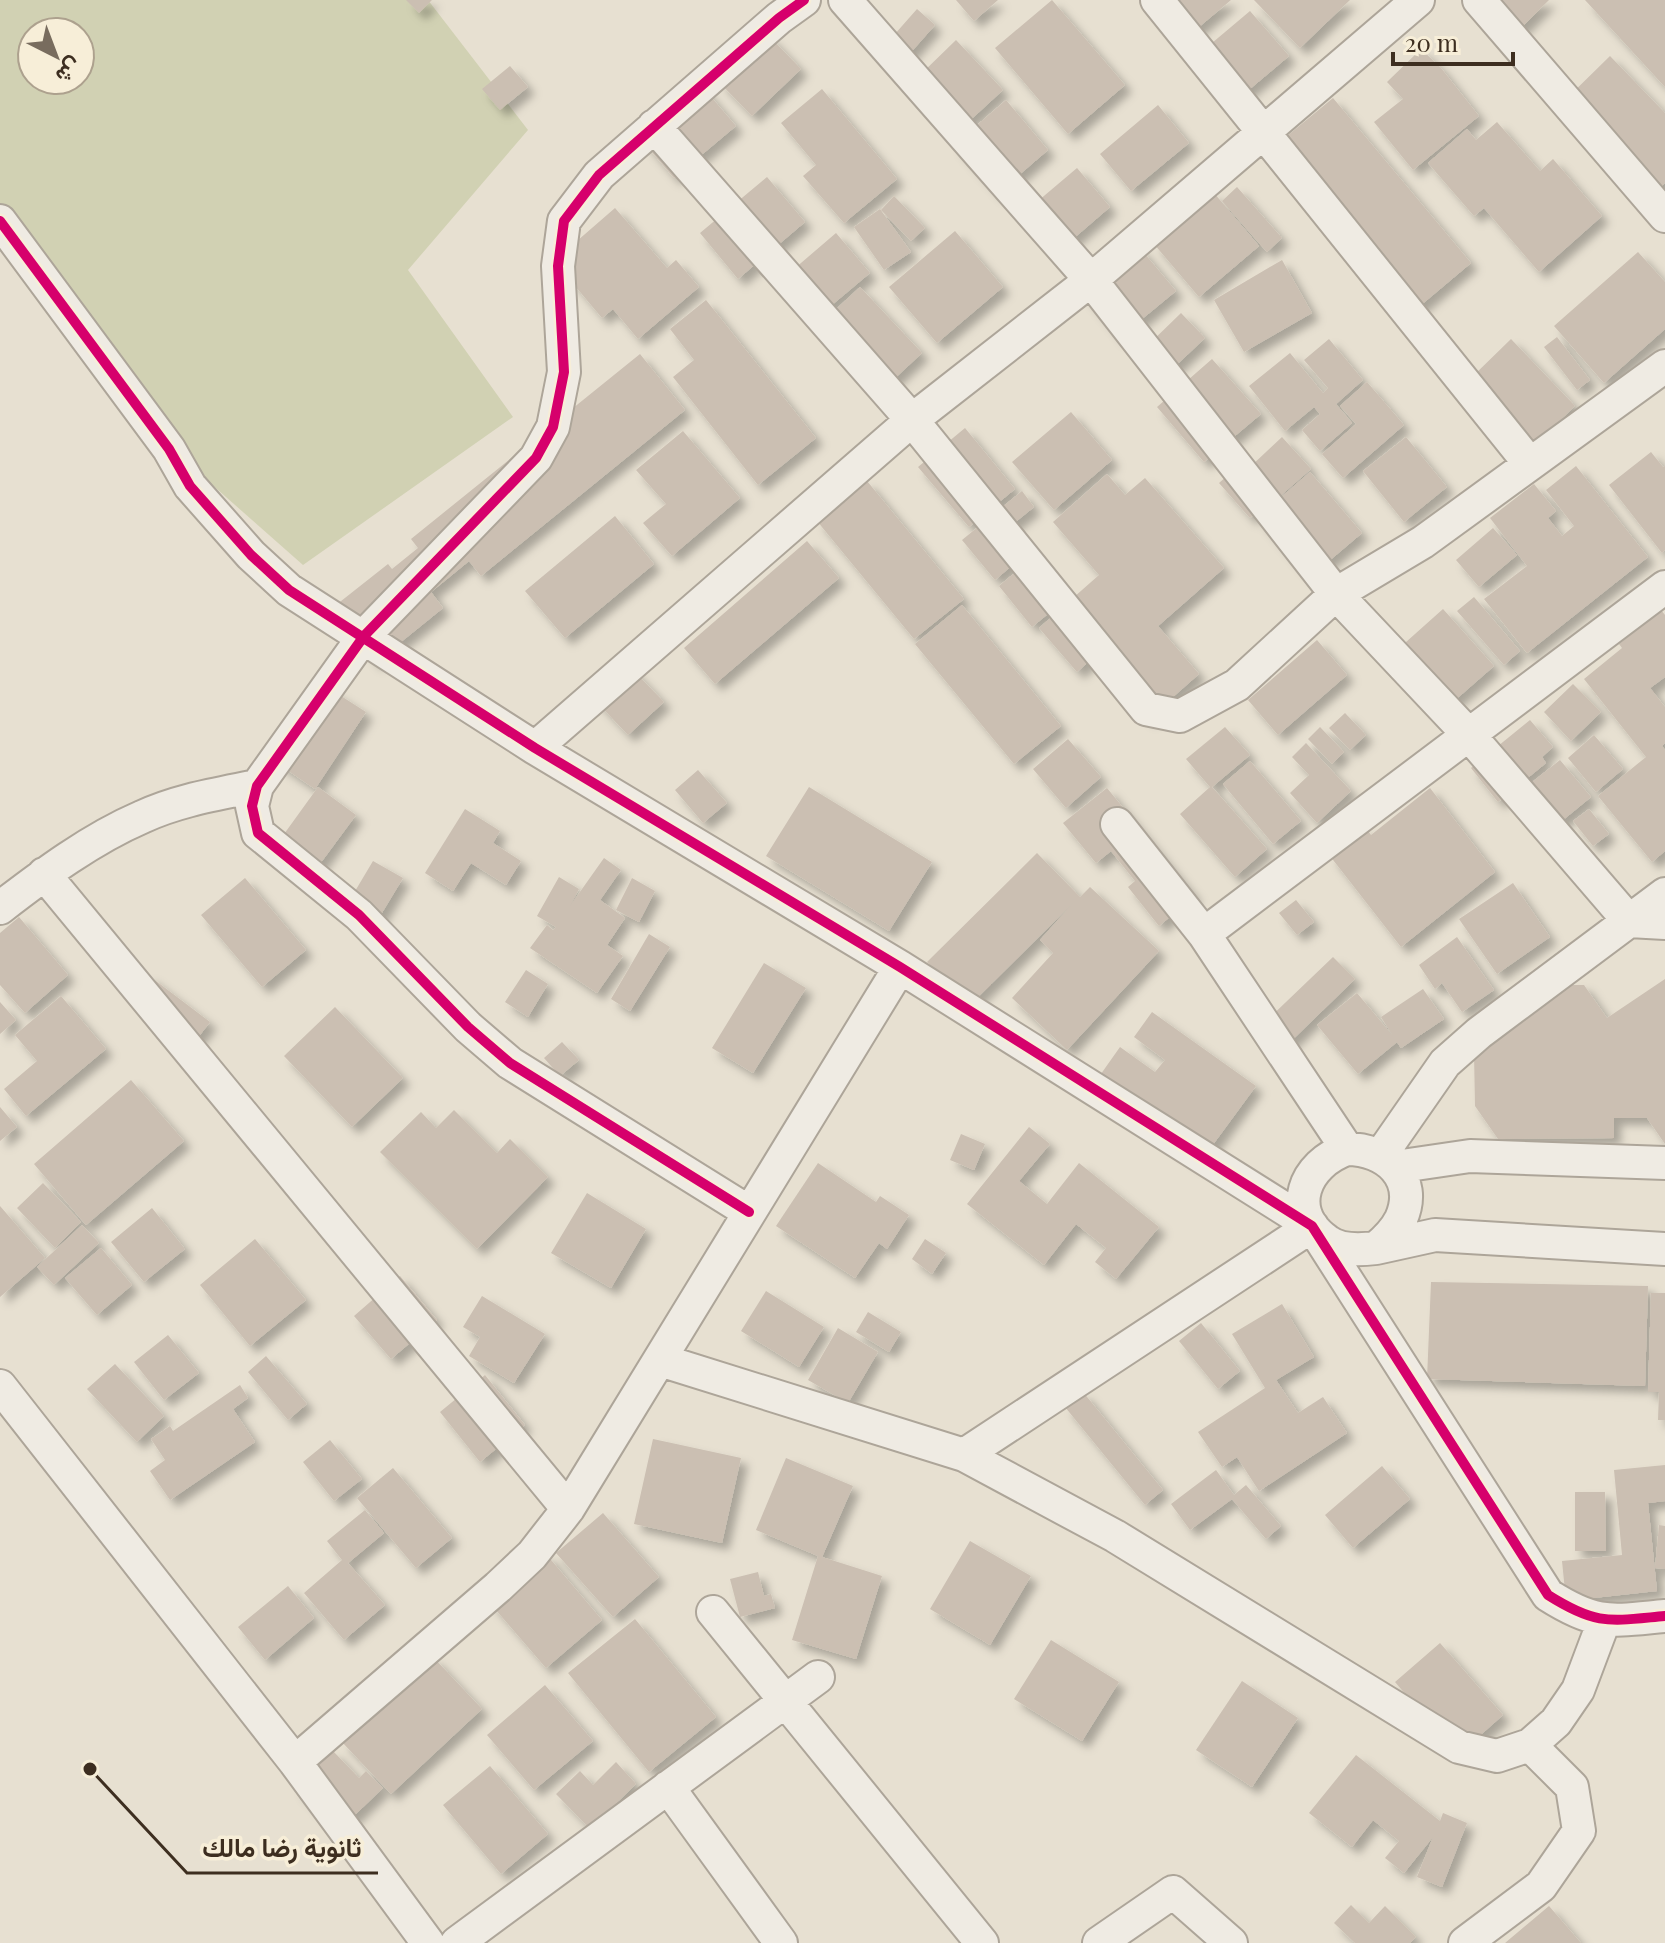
<svg xmlns="http://www.w3.org/2000/svg" width="1665" height="1943" font-family="'Playfair Display',Vazirmatn,serif">
<defs>
<filter id="shadow"><feDropShadow dx="7" dy="7" stdDeviation="4" flood-color="#0004"/></filter>
</defs>
<rect width="100%" height="100%" fill="#e7e0d1"/>
<!-- cemetery -->
<path fill="#d1d1b3" fill-rule="evenodd" d="M0 0H428L528 130 408 270 513 417 303 565 209 482 0 203ZM32 32H80V80H32Z"/>
<!-- building -->
<path fill="#cbbfb2" filter="url(#shadow)" d="M406 0H432L419 13Z
M956 0H998L974 21Z
M1052 0 1125 85 1068 134 995 48Z
M1143 0H1231L1180 43Z
M1254 0H1350L1300 48Z
M1482 0H1549L1515 34Z
M1585 0H1665V87Z
M917 9 935 25 905 59 887 43Z
M1250 11 1289 56 1231 105 1193 59Z
M768 35 801 69 752 116 719 82Z
M956 40 1003 90 965 125 918 77Z
M1421 49 1441 68 1479 116 1413 170 1374 122 1403 99 1387 82Z
M1610 56 1665 113V183L1648 200 1558 107Z
M510 66 528 87 500 110 482 89Z
M694 77 736 126 674 178 633 130Z
M822 89 897 179 844 223 803 176 816 165 781 123Z
M1333 98 1471 263 1408 316 1269 151Z
M1006 100 1048 150 997 194 954 145Z
M1158 105 1189 143 1131 191 1100 154Z
M1497 122 1540 171 1553 159 1602 216 1539 272 1484 208 1474 216 1428 163 1467 129 1476 140Z
M1077 168 1110 207 1059 251 1025 212Z
M767 177 805 222 738 279 700 233Z
M1237 187 1282 238 1267 252 1222 201Z
M1214 193 1259 246 1199 297 1154 244Z
M894 196 925 228 911 241 881 210Z
M615 208 667 268 676 260 699 287 638 339 613 309 602 318 554 261Z
M880 209 911 252 884 270 854 227Z
M955 231 1003 287 937 343 889 287Z
M836 233 870 273 814 320 780 281Z
M1139 247 1176 291 1119 338 1083 294Z
M1638 252 1665 282V329L1604 383 1554 326Z
M1282 260 1312 313 1244 352 1214 300Z
M860 287 922 353 878 394 821 323Z
M706 300 816 438 758 485 673 377 694 360 670 329Z
M1181 313 1205 338 1166 375 1143 350Z
M1557 337 1590 380 1577 390 1544 347Z
M1329 339 1363 380 1336 404 1352 423 1320 451 1302 430 1320 414 1314 407 1285 431 1249 386 1290 353 1323 393 1328 388 1304 360Z
M1511 339 1575 406 1534 446 1470 379Z
M640 354 685 410 481 576 469 561 431 592 443 608 375 663 331 609 388 564 392 569 418 548 411 539Z
M1212 359 1261 414 1204 462 1157 407Z
M1367 382 1404 425 1343 478 1322 454 1356 424 1340 406Z
M1071 412 1112 460 1054 510 1012 462Z
M965 428 1015 489 969 527 918 467Z
M683 431 740 498 672 556 643 523 666 504 636 470Z
M1282 437 1311 469 1278 498 1250 467Z
M1406 437 1447 487 1404 522 1363 471Z
M1651 452 1663 467 1665 466V550L1662 553 1609 485Z
M1243 462 1274 497 1250 518 1219 483Z
M1576 466 1648 557 1527 653 1484 599 1527 566 1490 518 1534 484 1556 511 1548 518 1562 536 1574 526 1546 490Z
M1310 472 1362 533 1309 578 1257 518Z
M1107 474 1125 495 1145 478 1224 568 1158 626 1199 674 1148 719 1094 657 1077 672 1039 628 1099 575 1053 522Z
M867 481 964 599 914 639 817 521Z
M1022 491 1034 507 1002 533 1022 557 995 580 962 540Z
M615 516 654 564 565 638 525 591Z
M1493 528 1517 555 1479 587 1456 560Z
M807 541 839 578 715 684 684 648Z
M1031 559 1065 600 1032 627 999 586Z
M1474 597 1520 651 1504 665 1457 611Z
M962 605 1061 726 1014 764 915 644Z
M1443 609 1494 666 1437 716 1387 659Z
M1661 610 1665 615V677L1650 688 1665 707V743L1662 746 1665 750V851L1652 862 1598 796 1646 757 1584 679 1622 648 1619 644Z
M1317 640 1347 675 1278 735 1248 700Z
M628 665 664 702 628 735 593 698Z
M1573 684 1601 712 1571 741 1544 712Z
M330 689 366 712 315 789 271 759Z
M1345 713 1366 735 1350 750 1329 728Z
M1530 720 1553 747 1542 757 1546 763 1498 802 1471 768Z
M1225 727 1250 755 1212 787 1267 849 1235 877 1180 814 1210 787 1186 759Z
M1320 727 1344 752 1332 764 1308 739Z
M1594 735 1623 769 1596 792 1568 758Z
M1068 739 1101 777 1066 808 1033 769Z
M1306 743 1351 791 1317 823 1290 793 1309 775 1292 757Z
M1560 760 1591 797 1552 829 1521 791Z
M1250 761 1301 821 1273 844 1223 784Z
M698 770 727 803 703 823 675 790Z
M318 787 356 815 311 876 274 848Z
M809 787 932 862 889 931 766 856Z
M1107 788 1195 896 1159 926 1128 887 1135 881 1111 851 1096 863 1063 823Z
M1430 788 1495 872 1401 947 1330 856 1366 828 1371 835Z
M465 809 500 831 493 843 521 861 506 885 471 863 453 891 425 873Z
M1589 809 1609 834 1593 846 1573 821Z
M1037 853 1080 897 1090 887 1159 951 1067 1050 1012 998 1053 953 1040 940 1073 903 970 1005 927 962Z
M604 858 621 870 600 900 625 918 607 945 623 956 597 993 530 948 547 925 553 930 556 927 537 916 559 877 579 889 570 906Z
M373 861 403 878 371 931 342 913Z
M245 878 306 950 262 987 201 915Z
M632 878 655 891 639 922 616 910Z
M1513 883 1550 937 1497 974 1459 919Z
M1296 900 1314 922 1297 935 1279 913Z
M19 917 68 975 25 1013 0 985V933Z
M649 934 670 947 630 1011 611 999Z
M1457 937 1494 990 1462 1012 1442 983 1435 989 1419 965Z
M1333 957 1355 979 1284 1048 1262 1025Z
M764 963 806 988 753 1073 712 1048Z
M526 970 548 984 528 1017 505 1002Z
M148 975 210 1022 193 1044 140 986Z
M1665 979V1144L1647 1118H1614V1138L1498 1139 1475 1106 1474 1053 1571 985H1584L1607 1018Z
M1423 989 1444 1019 1401 1048 1397 1042 1358 1074 1317 1025 1357 993 1393 1036 1381 1017Z
M61 996 106 1049 26 1116 4 1089 37 1061 15 1035Z
M0 1002 16 1020 0 1034Z
M335 1007 403 1078 352 1127 284 1056Z
M1152 1012 1256 1086 1198 1165 1091 1088 1120 1047 1155 1072 1165 1060 1134 1037Z
M562 1042 579 1060 560 1076 544 1058Z
M131 1080 184 1141 86 1225 34 1164Z
M0 1107 17 1127 0 1141Z
M454 1110 497 1153 510 1139 548 1177 477 1249 380 1152 421 1112 436 1128Z
M1029 1127 1050 1144 1019 1181 1047 1204 1079 1163 1159 1227 1116 1279 1095 1262 1106 1248 1076 1224 1044 1265 967 1204Z
M961 1134 985 1144 974 1170 950 1160Z
M818 1163 876 1202 880 1196 909 1215 887 1249 879 1243 855 1278 776 1226Z
M43 1183 81 1222 55 1248 17 1208Z
M587 1193 646 1229 611 1288 551 1253Z
M0 1206 45 1258 0 1297Z
M152 1208 185 1249 144 1282 111 1242Z
M82 1225 99 1243 54 1285 37 1267Z
M255 1239 306 1300 250 1346 200 1285Z
M925 1239 946 1253 932 1274 912 1259Z
M101 1248 132 1285 97 1315 65 1278Z
M400 1276 437 1320 391 1359 354 1316Z
M1431 1282 1648 1286 1645 1386 1427 1379Z
M766 1291 824 1327 799 1367 741 1331Z
M1651 1293H1665V1420H1658L1659 1392H1648Z
M482 1296 545 1334 514 1383 469 1356 480 1337 463 1327Z
M1282 1304 1314 1357 1276 1380 1298 1413 1323 1397 1347 1433 1259 1491 1237 1457 1222 1467 1198 1432 1265 1388 1232 1334Z
M868 1312 901 1332 889 1352 856 1332Z
M1201 1323 1240 1371 1218 1389 1179 1341Z
M838 1328 878 1352 848 1403 808 1380Z
M168 1335 199 1373 164 1400 134 1362Z
M266 1356 307 1404 288 1420 248 1372Z
M115 1364 164 1416 137 1442 87 1389Z
M485 1375 525 1425 480 1462 440 1412Z
M240 1385 248 1398 233 1409 255 1442 170 1500 150 1471 165 1460 151 1439 170 1426 173 1431Z
M1083 1392 1163 1490 1145 1505 1065 1407Z
M653 1439 741 1458 722 1543 634 1524Z
M330 1440 362 1479 334 1501 303 1462Z
M786 1458 853 1486 822 1557 882 1576 856 1659 792 1640 818 1556 756 1530Z
M1665 1465V1501L1648 1503 1657 1591 1566 1601 1562 1561 1622 1555 1614 1470Z
M1382 1466 1410 1499 1353 1548 1325 1515Z
M393 1468 452 1538 416 1568 357 1498Z
M1216 1470 1234 1495 1246 1485 1281 1526 1266 1539 1232 1499 1190 1530 1171 1504Z
M1575 1492H1605L1606 1551H1575Z
M365 1510 384 1533 348 1563 385 1605 344 1640 304 1593 342 1560 327 1541Z
M603 1513 659 1577 613 1617 556 1553Z
M1659 1525 1665 1526V1569L1655 1568Z
M970 1541 1031 1576 990 1645 930 1609Z
M546 1554 602 1620 546 1668 489 1602Z
M758 1572 764 1596 771 1594 775 1608 740 1617 730 1579Z
M288 1586 314 1618 265 1660 238 1627Z
M635 1619 716 1717 649 1772 568 1673Z
M1051 1640 1119 1682 1082 1741 1014 1699Z
M1440 1643 1503 1715 1458 1755 1395 1682Z
M433 1657 482 1709 391 1794 342 1742Z
M1242 1681 1298 1718 1252 1787 1196 1750Z
M545 1685 593 1741 534 1790 487 1735Z
M333 1751 359 1778 366 1771 383 1788 337 1832 295 1788Z
M1356 1755 1440 1821 1443 1813 1467 1823 1442 1887 1417 1877 1433 1837 1404 1873 1385 1858 1399 1841 1373 1820 1352 1847 1309 1813Z
M616 1762 636 1784 590 1829 556 1794 580 1771 593 1785Z
M490 1766 548 1834 501 1874 443 1805Z
M1351 1905 1369 1923 1385 1906 1416 1937 1410 1943H1355L1334 1923Z
M1549 1906 1581 1943H1505Z"/>
<g fill="none" stroke-linecap="round" stroke-linejoin="round">
<!-- street casing -->
<g stroke="#ada599" stroke-width="36">
<path id="street" d="M845 0 1091 280 1336 594 1469 735 1629 921 1665 923
M1157 0 1530 464
M1479 0 1665 216
M654 126 912 420 1146 709 1180 716 1237 685 1336 594 1423 542 1665 366
M0 221 169 449 190 486 251 555 289 590 535 748 900 967 1312 1226 1548 1595C1597 1626 1610 1621 1665 1616
M535 748 912 420 1091 280 1418 0
M1117 824 1204 934 1347 1149
M44 874 568 1509
M0 908C44 874 91 839 142 817 178 800 218 794 257 786
M1204 934 1665 587
M1347 1149C1386 1149 1419 1178 1401 1219 1395 1231 1386 1240 1376 1248 1360 1250 1340 1251 1327 1241 1285 1211 1304 1164 1347 1149Z
M1381 1155 1445 1063 1479 1033 1665 894
M1395 1167 1470 1156 1665 1163
M749 1212 510 1063 468 1027 359 915 258 833 252 806 257 786 364 636 536 458 553 427 564 372 558 266 564 221 599 175 779 18 804 0
M1376 1248 1435 1235 1665 1249
M660 1360 964 1455 1115 1536 1459 1747 1497 1756 1530 1745 1556 1722 1578 1690 1604 1621
M0 1386 295 1762 428 1943
M964 1455 1312 1226
M713 1612 982 1943
M295 1762 498 1587 532 1555 568 1509 900 967
M668 1787 781 1943
M457 1943 818 1677
M1099 1943 1173 1892 1231 1943
M1465 1943 1541 1886 1579 1831 1572 1787 1530 1745"/>
</g>
<!-- street -->
<use href="#street" stroke="#efebe3" stroke-width="32"/>
<!-- cycleway casing -->
<g stroke="#f7eed8" stroke-width="15">
<path id="cycleway" d="M0 221 169 449 190 486 251 555 289 590 535 748 900 967 1312 1226 1548 1595C1597 1626 1610 1621 1665 1616
M749 1212 510 1063 468 1027 359 915 258 833 252 806 257 786 364 636 536 458 553 427 564 372 558 266 564 221 599 175 779 18 804 0"/>
</g>
<!-- cycleway -->
<use href="#cycleway" stroke="#d6006c" stroke-width="10"/>
</g>
<!-- callouts -->
<path fill="none" stroke="#3d2e20" stroke-width="3" d="M90 1769L187 1873H378"/>
<circle fill="#3d2e20" stroke="#f7eed8" stroke-width="3" cx="90" cy="1769" r="8"/>
<g font-size="26" text-anchor="middle" font-weight="bold" fill="#3d2e20" stroke="#f7eed8" stroke-width="7" stroke-linejoin="round" paint-order="stroke">
<text x="282" y="1857">ثانوية رضا مالك</text>
</g>
<!-- north arrow -->
<g transform="translate(56 56) rotate(138)"><circle r="38" fill="#f7eed8" stroke="#ada18e" stroke-width="2"/>
<path d="M0-6L14 30L0 20L-14 30Z" fill="#786c5e"/>
<text y="-12" font-size="22" font-weight="bold" text-anchor="middle" fill="#3d2e20">ش</text>
</g>
<!-- scale -->
<path d="M1393 52v12h120v-12" fill="none" stroke="#3d2e20" stroke-width="4"/>
<text x="1405" y="52" font-size="24" fill="#3d2e20" stroke="#f7eed8" stroke-width="6" paint-order="stroke">20 m</text>
</svg>
